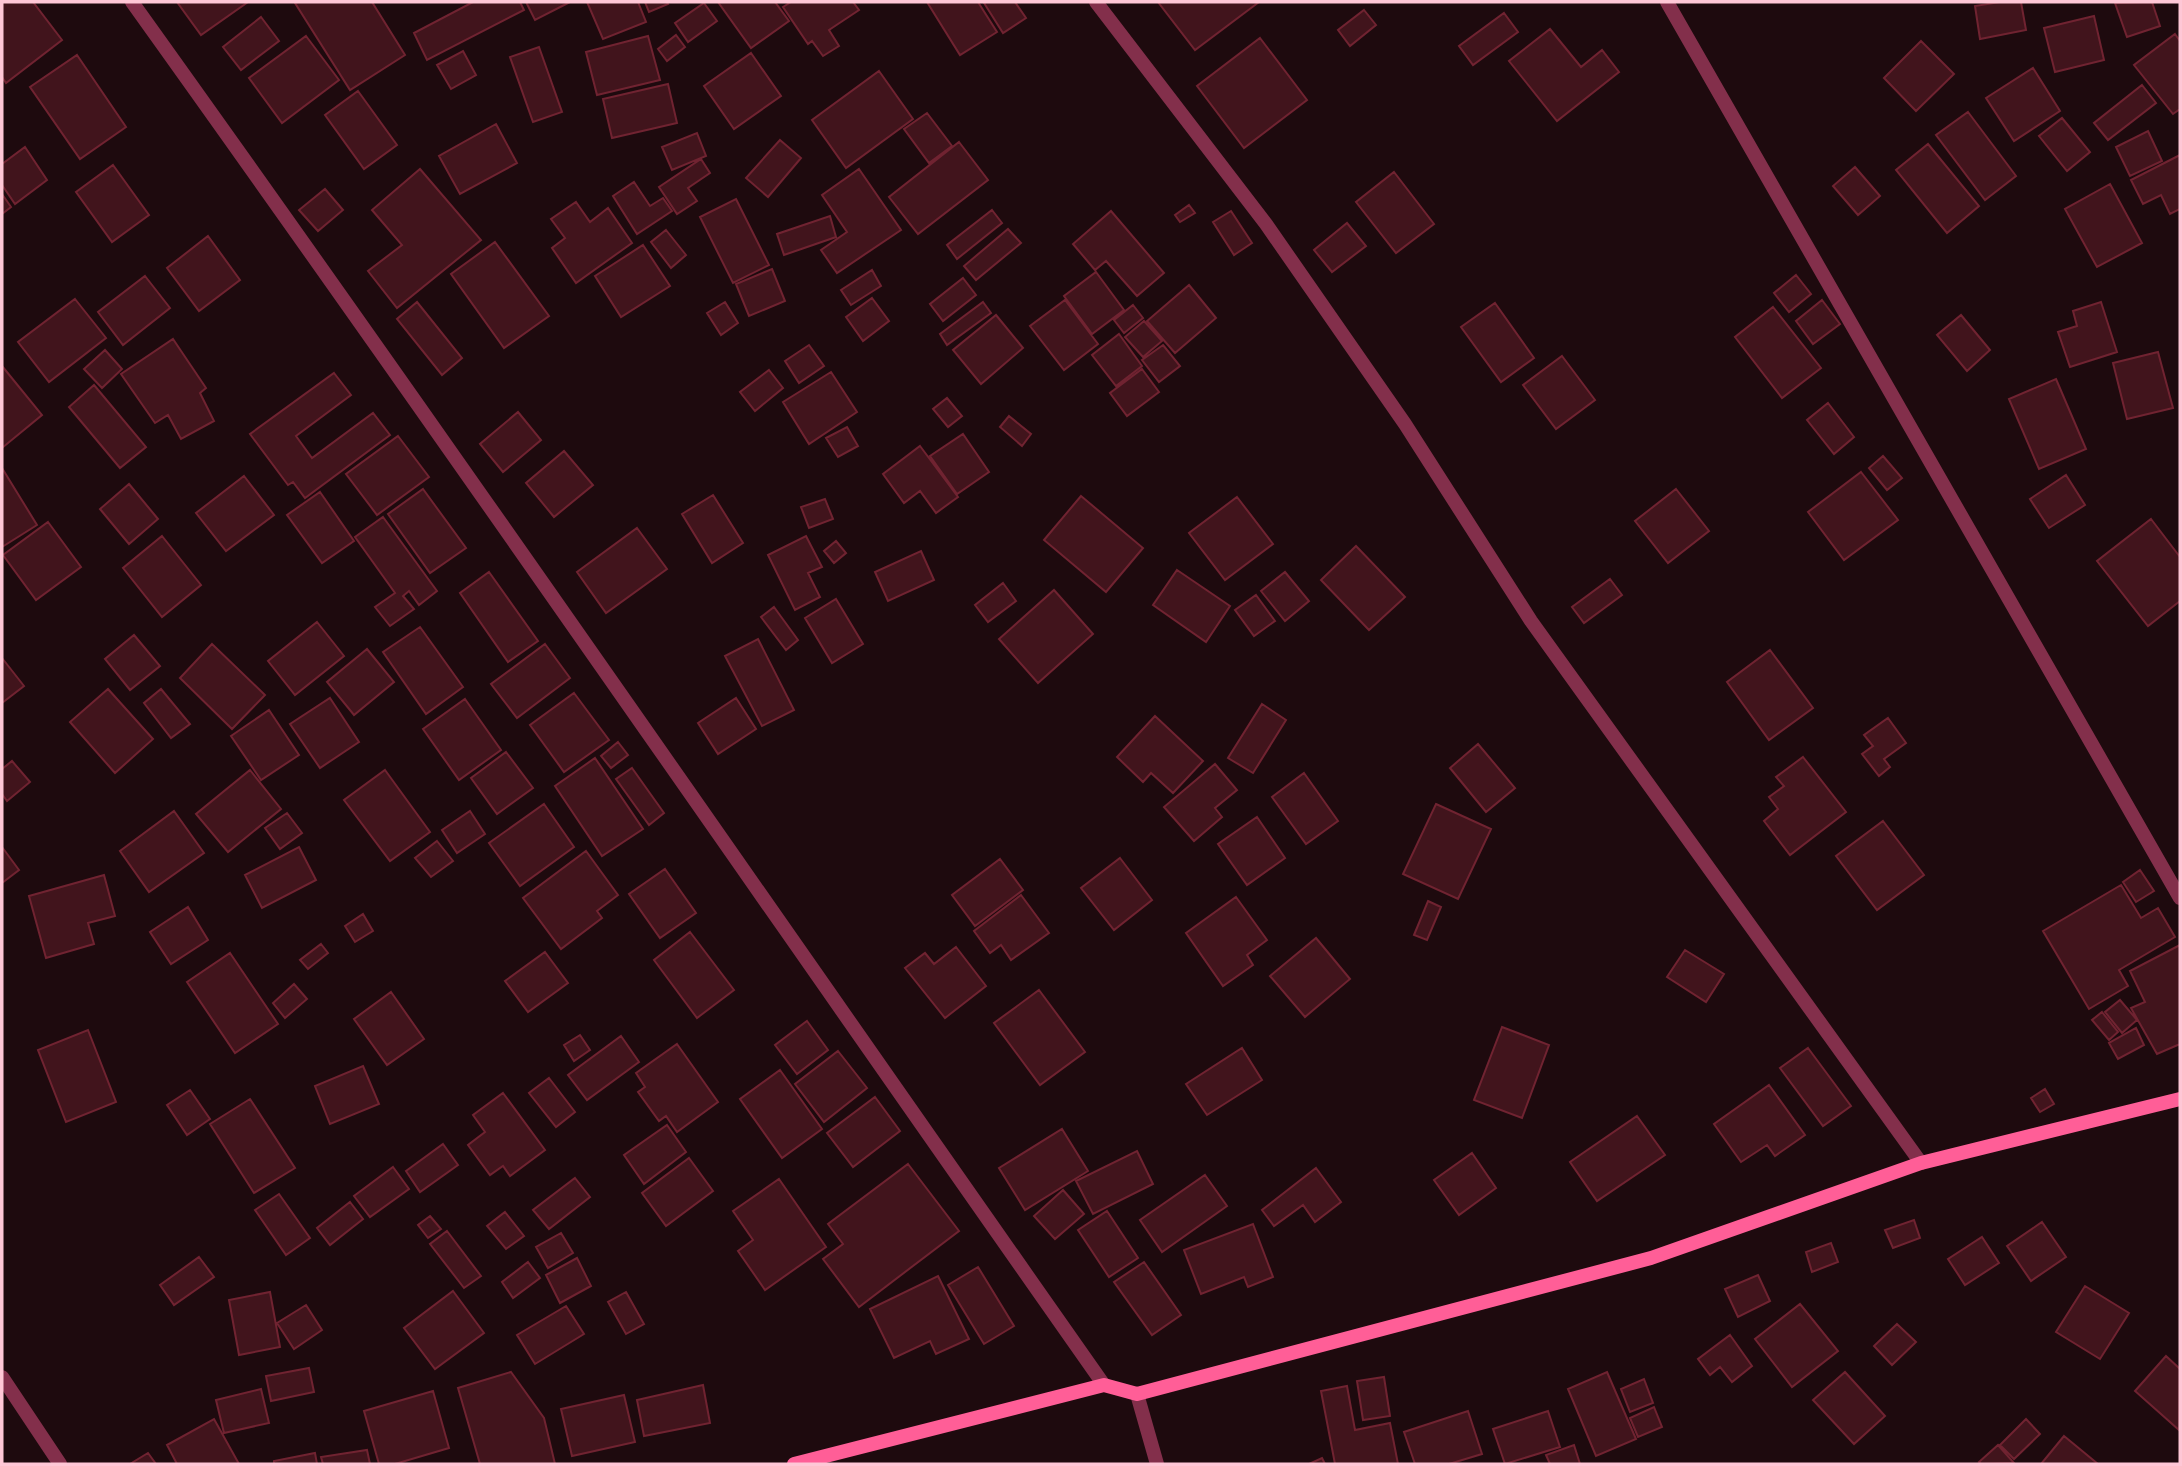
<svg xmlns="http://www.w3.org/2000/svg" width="2182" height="1466" font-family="'DejaVu Sans',sans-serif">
<rect width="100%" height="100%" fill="#1e0a0e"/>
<!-- building -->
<path fill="#41141c" stroke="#702331" stroke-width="2" d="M2 2H33L62 40 6 83 2 77Z
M177 2H248L201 35Z
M298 2H372L405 55 350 90 295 3Z
M473 2H520L524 10 427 60 414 33Z
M526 2H570L535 20Z
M587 2H638L646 22 603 39Z
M645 2H667L668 4 649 12Z
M718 2H775L789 21 751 48Z
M791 2H853L859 10 829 30 839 46 823 56 812 41 808 44 783 7Z
M927 2H978L997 32 960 55Z
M986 2H1015L1026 18 1003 33 984 3Z
M1158 2H1259L1195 50Z
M2000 2H2021L2026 30 1980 39 1975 6Z
M2152 2 2160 26 2127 37 2115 3Z
M704 3 717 21 688 42 675 23Z
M1364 10 1376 25 1350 46 1338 30Z
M1504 13 1518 32 1473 65 1459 46Z
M2094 16 2104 60 2055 72 2044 28Z
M261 17 279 41 241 70 223 47Z
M1550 29 1581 67 1602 50 1619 72 1557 121 1509 61Z
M2175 34 2180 41V109L2173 114 2134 65Z
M676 35 685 47 667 61 658 49Z
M306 36 339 80 282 123 249 78Z
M648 36 660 80 597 95 586 52Z
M1260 38 1307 100 1244 148 1197 86Z
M1921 41 1954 74 1916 111 1884 78Z
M539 47 562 112 533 122 510 57Z
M463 51 476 75 451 89 437 65Z
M751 53 781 96 734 129 704 86Z
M77 55 126 127 80 159 30 87Z
M2033 68 2060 111 2014 141 1986 98Z
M879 71 913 119 846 168 812 120Z
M668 84 677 123 612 138 603 99Z
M2142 85 2156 103 2108 140 2094 123Z
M358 91 397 145 364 169 325 115Z
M1968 112 2016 176 1985 200 1936 135Z
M927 113 952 146 929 163 904 129Z
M2062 118 2090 152 2067 171 2039 136Z
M496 124 517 163 460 194 439 156Z
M2148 131 2162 161 2130 176 2116 147Z
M697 133 706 156 672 170 662 147Z
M780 140 801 158 768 197 746 178Z
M959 142 988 180 918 234 889 197Z
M1928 144 1979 206 1947 233 1896 170Z
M25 147 47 180 15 204 2 185V164Z
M2180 155V209L2170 214 2161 195 2143 204 2131 180Z
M701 159 710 173 688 188 697 201 677 214 659 187Z
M113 165 149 215 112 242 76 192Z
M1855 167 1880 196 1858 215 1833 186Z
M420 169 481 240 397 308 368 271 402 245 372 210Z
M859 169 901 230 837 273 821 250 847 232 822 195Z
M1394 172 1434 224 1396 253 1356 202Z
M634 182 650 206 663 198 672 211 637 234 613 196Z
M2110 184 2142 243 2097 267 2065 209Z
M325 189 343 210 318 231 299 210Z
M2 194 11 207 2 214Z
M736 199 769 265 733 283 700 217Z
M576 202 590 222 608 208 632 243 576 283 552 248 565 238 551 219Z
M1189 205 1195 213 1180 222 1175 215Z
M992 210 1002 223 957 259 947 245Z
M1111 211 1164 273 1137 296 1106 261 1095 270 1073 244Z
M1231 211 1252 243 1234 255 1213 222Z
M830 216 836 237 784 255 777 234Z
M1347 223 1366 246 1332 272 1314 250Z
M1008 229 1021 243 976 280 964 266Z
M666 230 686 255 671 268 651 242Z
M208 236 240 280 199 311 167 268Z
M495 242 549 316 504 348 451 274Z
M643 245 670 286 621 317 595 276Z
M772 269 785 301 749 316 736 284Z
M872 270 881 286 851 305 841 290Z
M1096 272 1124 310 1092 334 1064 296Z
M1796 275 1811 294 1789 312 1774 293Z
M145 276 170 308 123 345 98 312Z
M963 278 976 295 943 321 930 304Z
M1189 285 1216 318 1175 353 1147 321Z
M872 298 889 321 863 341 846 317Z
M75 299 106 338 49 382 18 342Z
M1065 300 1098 344 1064 370 1030 326Z
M1822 300 1840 324 1813 344 1796 321Z
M417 302 462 358 442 375 397 319Z
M725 302 738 323 721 335 707 313Z
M983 302 991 313 947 345 940 334Z
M2101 302 2117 352 2070 367 2058 332 2077 326 2073 311Z
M1495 303 1534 358 1501 382 1461 327Z
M1133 305 1143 318 1124 333 1114 320Z
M1773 307 1821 368 1782 398 1735 337Z
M996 315 1023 348 981 384 953 350Z
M1961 315 1990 350 1967 371 1937 335Z
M1144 321 1162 341 1143 357 1125 337Z
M1119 334 1142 366 1116 386 1092 355Z
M173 339 206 388 200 393 214 421 181 439 168 415 155 423 121 374Z
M809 345 824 366 799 383 785 361Z
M1163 345 1180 366 1159 382 1142 360Z
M105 350 122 369 102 388 84 369Z
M2158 352 2173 408 2127 419 2113 363Z
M1562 356 1595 400 1556 429 1523 385Z
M2 366 42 415 2 448Z
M1142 369 1159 392 1127 416 1110 393Z
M769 370 783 388 755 411 740 392Z
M831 372 857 412 809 444 783 402Z
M334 373 351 395 296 436 312 458 373 413 390 435 305 498 293 482 288 485 250 434Z
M2056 379 2086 449 2039 469 2009 399Z
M94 385 146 447 120 468 69 407Z
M947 398 962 416 948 427 933 409Z
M1828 403 1854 437 1834 454 1807 420Z
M518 412 541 440 503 472 480 444Z
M1009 416 1031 434 1022 446 1000 427Z
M847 427 858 446 838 457 826 438Z
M963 434 989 472 957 494 930 456Z
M398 436 429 477 377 515 346 474Z
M920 446 958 497 936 513 920 491 904 503 883 474Z
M564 451 593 485 554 517 526 483Z
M1883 456 1902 478 1887 490 1869 468Z
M2 468 37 525 2 547Z
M1861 472 1898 520 1844 560 1808 512Z
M2066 475 2085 505 2049 528 2030 499Z
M244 476 274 515 226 551 196 513Z
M129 484 158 519 129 544 100 509Z
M423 489 466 548 430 573 388 514Z
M1676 489 1709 531 1668 563 1635 521Z
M320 492 354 541 322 563 287 515Z
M713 495 743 543 712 563 682 514Z
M1081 496 1143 548 1106 592 1044 540Z
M1237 497 1273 544 1225 580 1189 533Z
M825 499 833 519 809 528 801 507Z
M383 517 437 591 419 605 409 591 403 596 414 609 390 626 375 607 395 593 355 537Z
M2151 519 2180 557V601L2148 626 2097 561Z
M48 522 81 567 36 600 3 555Z
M637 528 667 569 606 613 577 572Z
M162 536 201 585 162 617 123 568Z
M806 536 822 567 808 573 820 597 795 610 768 555Z
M836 541 846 553 834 563 824 551Z
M1356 546 1405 597 1369 630 1321 580Z
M921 551 934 580 888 601 875 572Z
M1177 570 1230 606 1206 642 1153 605Z
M489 572 538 641 508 662 460 593Z
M1285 572 1309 601 1285 621 1261 591Z
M1610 579 1622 595 1584 623 1572 607Z
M1003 583 1016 601 988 622 975 605Z
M1054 590 1093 634 1038 683 999 639Z
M1256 595 1275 621 1254 636 1235 610Z
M836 599 863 644 832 663 805 618Z
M774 607 798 640 786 650 761 617Z
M317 622 344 656 295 695 268 661Z
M420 627 463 687 426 714 383 652Z
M134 635 160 666 130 690 105 659Z
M758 639 794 710 762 726 725 656Z
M212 644 265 695 232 729 180 678Z
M545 644 570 678 517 718 491 684Z
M367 649 394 682 354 715 327 682Z
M1770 650 1813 708 1769 740 1727 682Z
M2 658 24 686 2 703Z
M108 689 153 739 115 773 70 722Z
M161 689 190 724 171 738 144 703Z
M574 693 609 740 564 772 530 725Z
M330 698 359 742 320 768 290 724Z
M736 698 756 729 718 754 698 723Z
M465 699 501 750 459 780 423 729Z
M1262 704 1286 720 1253 773 1228 758Z
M269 710 299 755 261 780 231 736Z
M1155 716 1203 761 1173 793 1151 773 1143 782 1117 757Z
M1888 718 1906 743 1884 759 1890 767 1879 776 1862 754 1873 746 1864 735Z
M618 742 628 755 611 768 601 756Z
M1478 744 1515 788 1486 812 1450 768Z
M506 752 533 788 497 814 471 778Z
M1803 757 1846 812 1790 855 1764 821 1778 809 1769 797 1784 786 1776 777Z
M595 758 643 829 602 856 555 786Z
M12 761 30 782 7 801 2 794V769Z
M1215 764 1237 790 1215 808 1222 817 1194 841 1164 807Z
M632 768 664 813 649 825 616 779Z
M250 770 281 809 228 852 196 814Z
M385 770 430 832 390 861 344 800Z
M1304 773 1338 821 1306 844 1272 797Z
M544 804 574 847 520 886 489 843Z
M1436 804 1491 829 1458 899 1403 874Z
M174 811 204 853 149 892 120 851Z
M470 811 485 834 457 853 442 830Z
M287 813 302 833 280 849 265 828Z
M1257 817 1285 858 1247 885 1218 844Z
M1883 821 1924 875 1877 910 1836 856Z
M437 841 453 861 431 877 415 858Z
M2 847 19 870 2 883Z
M299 847 316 880 262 908 245 875Z
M586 851 618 895 597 911 602 918 561 949 523 898Z
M1120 858 1152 900 1114 930 1081 888Z
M1000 859 1023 890 975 926 952 895Z
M665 869 696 913 660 938 629 894Z
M2140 870 2154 891 2136 902 2123 882Z
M104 875 115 916 88 923 94 944 46 958 29 896Z
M2121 885 2141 918 2158 908 2175 937 2119 970 2128 986 2089 1009 2043 931Z
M1021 895 1049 933 1011 960 1001 945 990 953 974 931Z
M1236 897 1267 940 1247 955 1253 965 1223 986 1186 933Z
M1428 901 1441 907 1427 940 1414 935Z
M188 907 208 940 171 964 150 932Z
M363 914 373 931 355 942 345 926Z
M690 932 734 990 697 1018 654 960Z
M1316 938 1350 979 1305 1017 1270 976Z
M321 944 328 953 308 969 300 960Z
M2180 945V1044L2157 1054 2131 1008 2145 1002 2130 971Z
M956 947 986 986 945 1018 905 968 925 953 934 964Z
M1685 950 1724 974 1706 1002 1667 977Z
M545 952 568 983 528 1012 505 981Z
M230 953 278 1024 235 1053 187 982Z
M294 984 307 999 285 1018 273 1003Z
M1039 990 1085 1052 1040 1085 994 1023Z
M391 992 424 1039 387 1065 354 1019Z
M2120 1000 2137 1020 2122 1033 2105 1012Z
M2102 1012 2118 1032 2109 1040 2092 1020Z
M807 1021 828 1050 797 1074 775 1045Z
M1502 1027 1549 1045 1522 1118 1474 1100Z
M2136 1028 2144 1045 2118 1059 2109 1043Z
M88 1030 116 1102 66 1122 38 1050Z
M580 1035 590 1050 574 1061 564 1045Z
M621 1036 639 1062 587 1100 568 1075Z
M677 1044 718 1102 677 1132 666 1116 659 1121 638 1092 645 1087 636 1073Z
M1242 1048 1262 1080 1207 1115 1186 1084Z
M1808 1048 1851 1106 1823 1126 1780 1068Z
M838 1051 867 1088 824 1122 795 1084Z
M363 1066 379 1104 330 1124 315 1086Z
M780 1070 822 1129 782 1158 740 1099Z
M549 1078 575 1112 556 1127 529 1093Z
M1769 1085 1805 1135 1775 1156 1767 1145 1741 1162 1714 1124Z
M2045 1089 2054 1104 2040 1112 2031 1098Z
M190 1090 210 1119 187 1135 167 1105Z
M503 1093 545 1150 510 1176 503 1166 490 1175 468 1145 485 1132 473 1115Z
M875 1097 900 1131 853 1167 827 1133Z
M250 1099 295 1168 254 1193 210 1124Z
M1637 1116 1665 1155 1597 1201 1570 1162Z
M667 1125 686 1152 644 1184 624 1155Z
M1062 1129 1088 1171 1025 1210 999 1168Z
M443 1144 458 1165 420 1192 406 1171Z
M1137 1151 1153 1184 1093 1214 1076 1181Z
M1472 1153 1496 1188 1459 1215 1434 1180Z
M689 1158 713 1191 666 1226 642 1193Z
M908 1164 959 1231 859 1307 823 1259 843 1244 828 1224Z
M393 1167 409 1189 370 1217 354 1196Z
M1316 1168 1341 1202 1315 1222 1303 1205 1274 1226 1262 1210Z
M1205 1175 1227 1206 1162 1252 1140 1220Z
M575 1178 590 1197 549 1229 533 1210Z
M779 1179 826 1247 765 1290 738 1251 753 1240 733 1211Z
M1063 1190 1084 1214 1055 1239 1034 1216Z
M279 1194 310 1238 286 1255 255 1210Z
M350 1202 363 1219 330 1245 317 1228Z
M1107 1211 1138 1258 1109 1277 1078 1230Z
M505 1212 524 1236 506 1249 487 1226Z
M430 1216 441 1229 428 1238 418 1225Z
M1914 1220 1920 1238 1893 1248 1885 1230Z
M2042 1222 2066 1257 2031 1281 2007 1246Z
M1253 1224 1273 1277 1248 1287 1244 1277 1201 1294 1184 1250Z
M447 1231 481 1276 464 1288 430 1244Z
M561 1233 573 1253 548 1268 536 1247Z
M1982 1237 1999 1263 1965 1285 1948 1259Z
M1831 1243 1838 1262 1812 1272 1806 1252Z
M199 1257 214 1277 174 1305 160 1285Z
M577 1258 591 1286 560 1303 546 1275Z
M528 1262 540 1278 513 1298 502 1282Z
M1144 1262 1181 1315 1152 1335 1114 1282Z
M978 1267 1014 1326 984 1344 948 1285Z
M1758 1275 1770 1301 1738 1317 1725 1289Z
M938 1276 969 1339 936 1354 930 1341 894 1358 870 1309Z
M2085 1286 2129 1313 2100 1359 2056 1332Z
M453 1291 484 1333 435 1369 404 1328Z
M270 1292 280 1347 239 1355 229 1300Z
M626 1292 644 1324 626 1334 608 1302Z
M1800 1304 1838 1351 1792 1387 1755 1339Z
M306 1305 322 1330 294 1349 277 1323Z
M566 1306 584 1334 535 1364 517 1335Z
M1897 1324 1916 1342 1892 1365 1874 1346Z
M1730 1335 1752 1366 1732 1382 1720 1367 1710 1375 1698 1359Z
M2166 1356 2180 1369 2179 1430 2135 1391Z
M309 1368 314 1392 271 1401 266 1376Z
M511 1372 544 1418 555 1464H480L458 1388Z
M1607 1372 1636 1439 1596 1456 1568 1389Z
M1845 1372 1885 1416 1854 1444 1813 1400Z
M1384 1377 1390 1416 1363 1420 1357 1381Z
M1644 1379 1653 1403 1630 1412 1621 1389Z
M703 1385 710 1423 644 1436 637 1400Z
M1347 1386 1355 1430 1390 1423 1398 1464H1335L1321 1391Z
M261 1389 269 1423 224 1433 216 1400Z
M433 1391 449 1448 395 1464H379L364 1411Z
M624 1395 635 1442 572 1456 561 1409Z
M1654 1407 1662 1427 1638 1437 1630 1418Z
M1468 1411 1482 1454 1449 1464H1415L1404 1432Z
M1548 1411 1560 1447 1505 1464 1493 1429Z
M214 1419 239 1464H177L167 1445Z
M2026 1419 2040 1434 2014 1459 2000 1445Z
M2064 1436 2098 1464H2041Z
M1574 1445 1580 1464H1550L1546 1455Z
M1998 1445 2014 1463 1981 1464 1979 1462Z
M367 1450 370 1464H323L321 1457Z
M148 1453 156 1464H130Z
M315 1453 317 1464H274V1461Z
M1322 1458 1325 1464H1309Z"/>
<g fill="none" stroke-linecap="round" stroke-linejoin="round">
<!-- street -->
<path stroke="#832f4b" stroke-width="14" d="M132 2C460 460 780 924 1104 1385
M1096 2 1266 224 1405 424 1531 621 1921 1163
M1667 2 2180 898
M2 1377 60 1464
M1137 1394 1157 1464"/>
<!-- secondary -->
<path stroke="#ff5e97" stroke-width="14" d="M794 1464 1104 1385 1137 1394 1651 1258 1921 1163 2180 1099"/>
</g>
<!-- border -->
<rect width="2182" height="1466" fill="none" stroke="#ffc7d6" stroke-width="7"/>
</svg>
